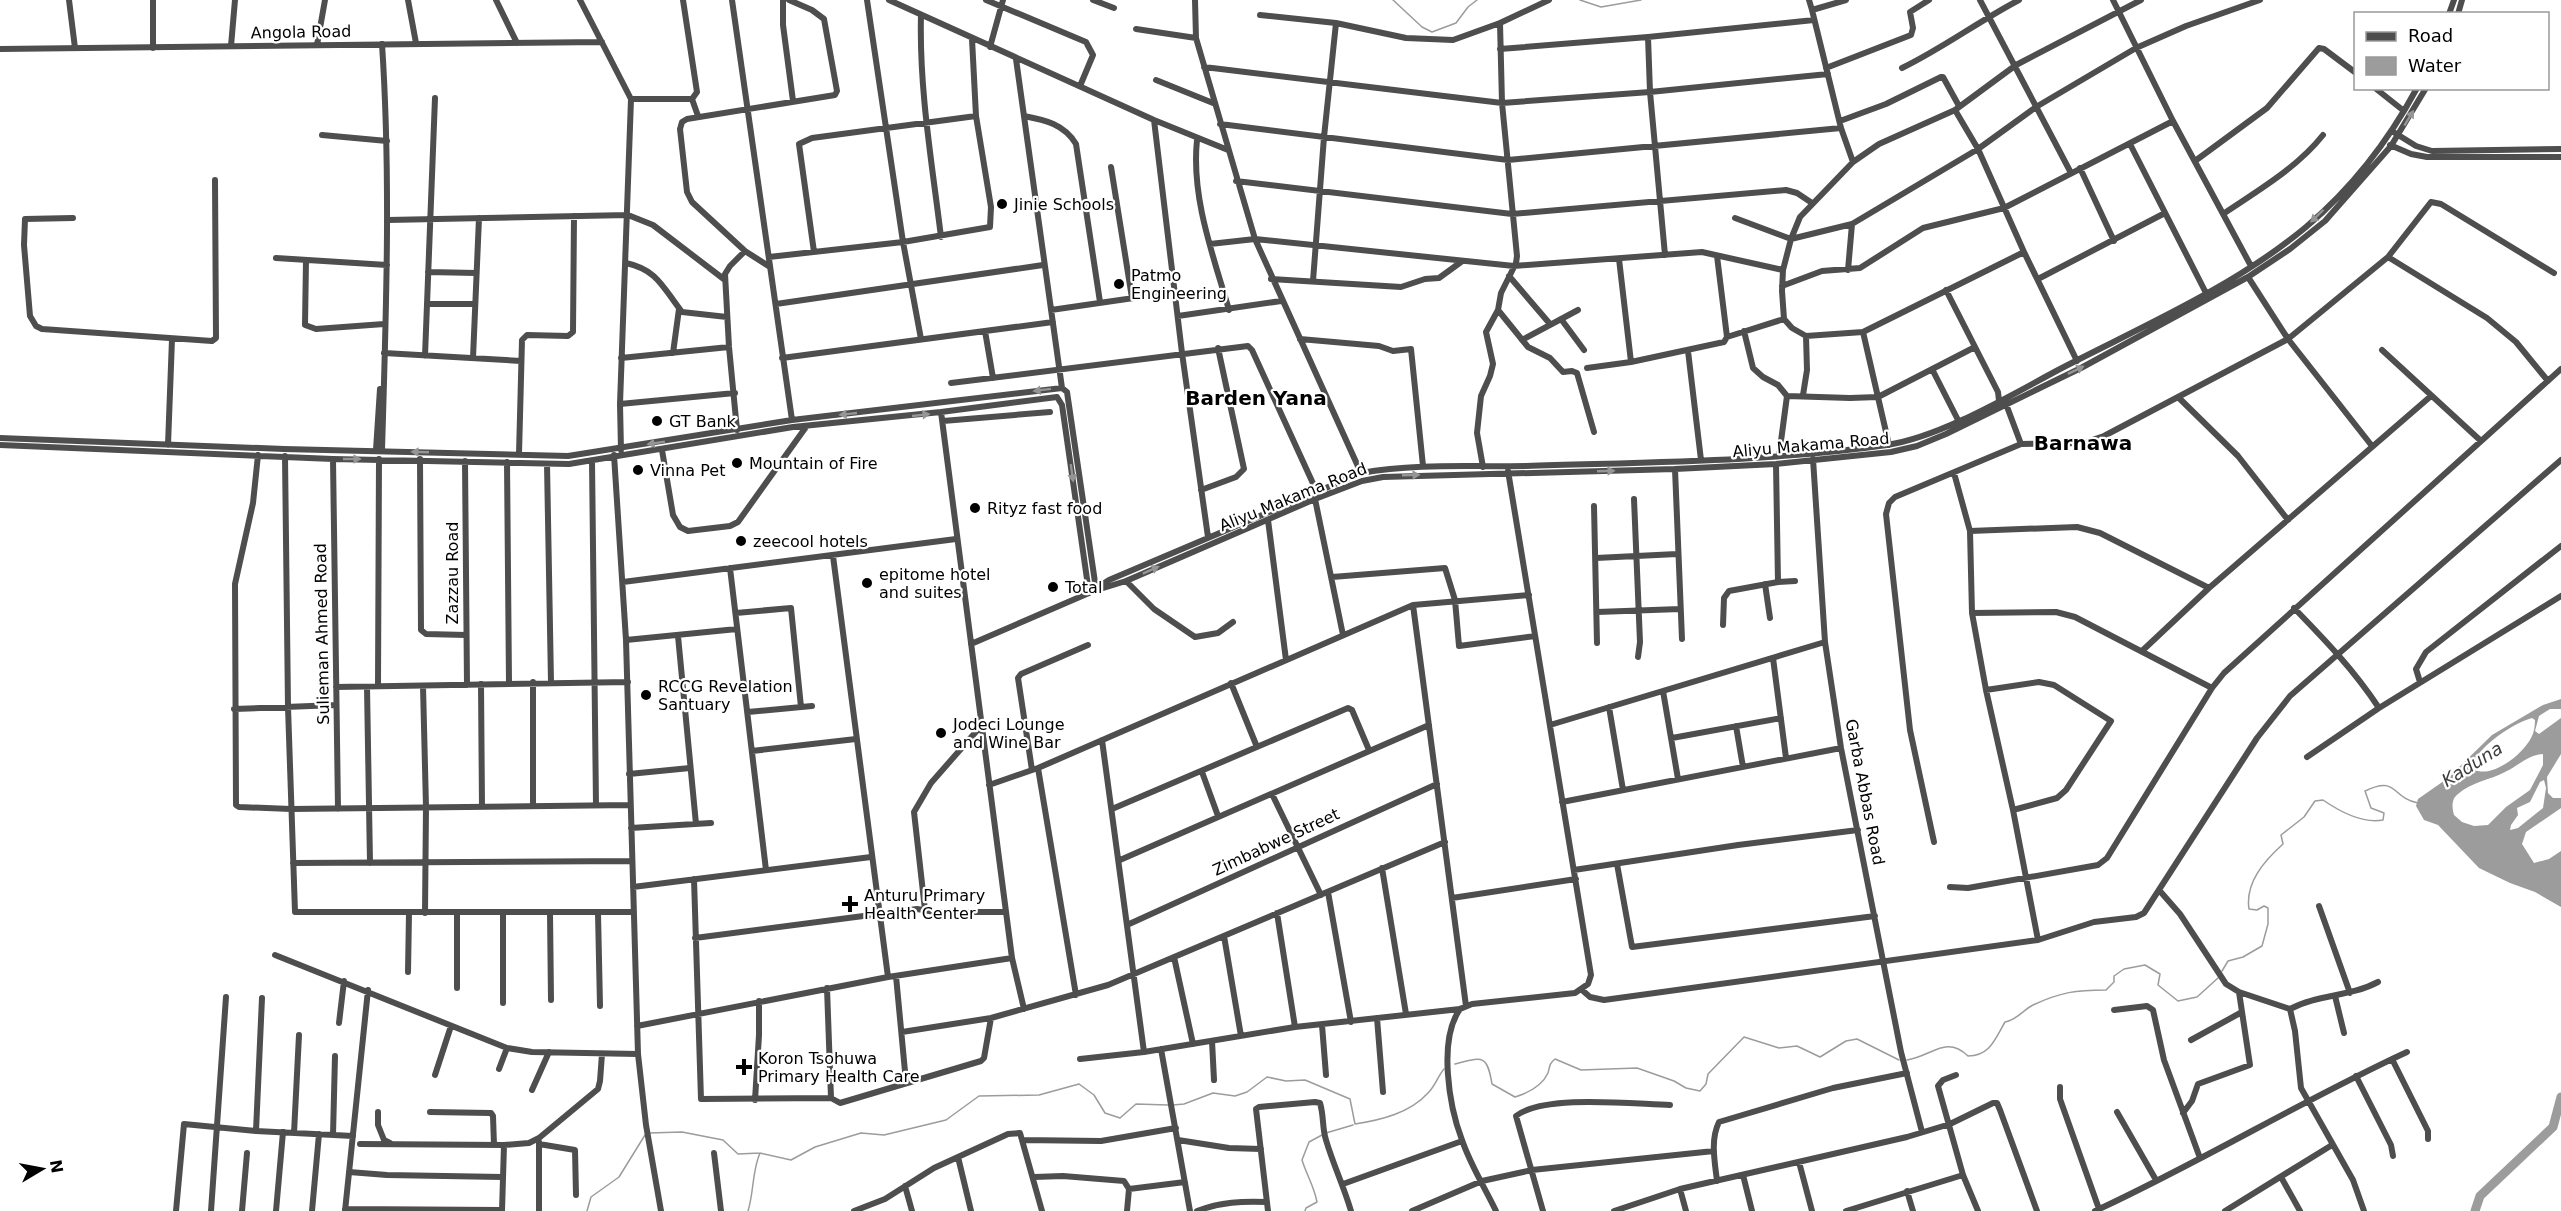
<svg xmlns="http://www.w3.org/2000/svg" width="2561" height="1211" font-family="'DejaVu Sans',sans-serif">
<rect width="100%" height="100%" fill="#fff"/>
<!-- water -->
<path fill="#9c9c9c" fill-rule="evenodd" d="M2561 699V709H2550L2539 716 2535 731 2539 734 2561 718V754L2547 777 2548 793 2553 798H2561V808L2526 832 2522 844 2534 863 2549 859 2561 851V907L2535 892 2510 883 2479 868 2438 825 2424 820 2416 806 2418 799 2448 778 2492 735 2543 705ZM2532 718 2535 720C2535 726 2534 733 2531 738 2523 754 2493 778 2475 770V759C2486 742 2512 724 2532 718ZM2543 754V765L2530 790 2506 807 2488 825 2474 826 2462 822 2454 815C2452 808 2451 799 2458 794 2471 782 2490 780 2505 772 2518 766 2528 755 2543 754ZM2544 780 2546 788 2543 808 2518 828 2510 830 2511 825 2518 815 2517 808 2530 802 2540 782Z"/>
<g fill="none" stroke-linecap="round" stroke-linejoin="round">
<!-- stream -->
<path stroke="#9c9c9c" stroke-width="1.5" d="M1393 0 1422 27 1432 32 1456 23 1468 7 1477 0
M1580 0 1601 7 1641 0
M2222 971 2228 961 2243 957 2262 946 2268 924V908L2264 906 2257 910 2249 909C2245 883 2264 861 2283 844L2281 835 2304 817 2315 801 2323 800C2339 811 2362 824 2383 820L2384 813 2371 808 2365 791C2398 775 2391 798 2418 803
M1907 1060C1932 1056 1946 1035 1968 1056 1990 1056 1995 1039 2005 1022 2017 1020 2023 1010 2033 1005 2061 992 2076 990 2106 990L2114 982V976L2124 969 2145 965 2160 974 2158 985 2178 1001 2197 997 2218 978
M1455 1064C1483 1057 1487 1054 1492 1084L1515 1097C1528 1093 1542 1086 1548 1073 1550 1066 1549 1064 1555 1059L1581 1070 1637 1068 1674 1081 1686 1088 1700 1091 1706 1084 1708 1074 1744 1037 1779 1048 1797 1046 1820 1057 1846 1041 1857 1039 1899 1060
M1173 1105 1184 1104 1213 1093 1235 1096 1247 1092 1267 1077 1286 1081 1305 1080 1350 1099 1355 1124C1381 1120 1410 1113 1428 1093 1435 1086 1438 1076 1444 1069
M649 1133 682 1132 723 1140 738 1154 760 1153 791 1160 815 1147 861 1133 884 1135 946 1120 979 1096 1039 1095 1079 1084 1094 1095 1105 1113 1120 1118 1136 1104 1168 1105
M1326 1133 1353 1125
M587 1211 591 1197 619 1177 645 1135
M748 1211C754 1192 752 1171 760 1153
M1305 1211 1306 1208 1317 1202C1314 1186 1307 1176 1302 1160L1309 1142 1322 1135"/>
<!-- river -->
<path stroke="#9c9c9c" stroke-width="9" d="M2475 1211 2480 1196 2553 1127 2561 1097"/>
<!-- minor -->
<path stroke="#4e4e4e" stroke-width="6" d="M69 0 75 48
M153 0V48
M408 0 416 43
M496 0 517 43
M580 0 631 99 620 404 621 450
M683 0 697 92 692 99 698 116
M732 0 792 420
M783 0V25L793 101
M867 0 903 242 921 339
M889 0 1154 120 1228 150
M986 0 1086 42 1093 55 1080 86
M1093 0 1114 8
M1195 0 1196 38 1255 239 1361 473
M1809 0 1812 10 1846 0
M1980 0 2071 173
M2113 0 2173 121 2251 266
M1812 10 1841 128 1853 162
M2449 14 2454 0
M2458 14 2462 0
M921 15C919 89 932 163 941 237
M1260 15 1336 23 1406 38 1453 40 1500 23 1549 0
M1136 29 1196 38
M1648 37 1650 92 1665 255
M317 45 325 0
M231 46 235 0
M990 47 1003 0
M0 49 602 42
M1500 49 1648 37 1814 20
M1016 59 1062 388
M1204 67 1502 103 1650 92 1828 74
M1826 68 1911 35 1913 28 1910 12 1929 0
M1902 68C1943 48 1979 21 2019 0
M1156 80 1213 103
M2375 88 2404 111
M631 99H692
M1955 110 1978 149 2024 252 2077 361
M1024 116C1045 120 1064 124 1076 144L1100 302
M1154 120 1182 353 1208 537
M1840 121 1886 104 1941 77H1943L1959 106
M1220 124 1508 160 1841 128
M2395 133 2416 146 2432 151 2561 149
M322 135 387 141
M1197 140C1191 197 1213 255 1229 310
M2130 144 2206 293
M2390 145 2411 154 2427 157H2561
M2195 161 2267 108 2319 48 2324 49 2356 73
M1111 167 1132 298
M2080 168 2114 241
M1236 181 1512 214 1786 190 1797 193 1812 203
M2223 214C2257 191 2297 168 2323 135
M73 218 25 219 24 245 30 316 36 326 42 329 212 341 216 338 215 180
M1735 218 1791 239 1852 224 1978 149 2036 107 2136 48 2186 26 2260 0
M388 220 628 215 653 225 725 280
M1210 244 1255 239 1514 266 1702 252 1783 270
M814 252 799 144 812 138 976 116
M2024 252 1863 332 1806 336 1792 328 1784 319 1782 291 1783 270 1791 239 1800 217 1853 162 1879 144 1955 110 2016 65 2141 0
M769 257 903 242 990 227 991 207 976 116 972 39
M2388 257 2487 318 2516 342 2548 381
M276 258 387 265
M1619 259 1631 362
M306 260 305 325 316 329 384 324
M626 263C658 270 663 288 682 312L727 317
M770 267 745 251 692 202 687 192 680 129 682 122 687 119 835 95 837 91 824 19 812 10 789 0
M1848 270 1852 224
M428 272 476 273
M1509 276 1550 324
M2248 277 2288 339 2372 446
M1271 279 1401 287 1425 279 1439 278 1461 262
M2038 279 2165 213
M1313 281 1324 137 1336 23
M1782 286 1822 271 1860 268 1923 228 2004 208 2173 121
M1946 290 1998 392 1999 401
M427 304H475
M776 304 1043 265
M1051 310 1175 292
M1498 310 1528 347 1550 358 1563 372 1572 371 1577 373 1594 432
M1178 316 1281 301
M1561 319 1584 350
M985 331 993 378
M1744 331 1753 368 1763 377 1778 385 1787 396
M1863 332 1889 445
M1727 337 1784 319
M1300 339 1379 346 1393 351 1411 349 1423 466
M1522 340 1578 310
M2382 350 2481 441
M1688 351 1701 460
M384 353 521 361
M673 353 679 309
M425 356 435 98
M473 358 479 218
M621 358 729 347
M782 358 1053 322
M1587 368 1631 362 1724 342 1727 337 1717 256
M1932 369 1958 420
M951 383 1248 346 1252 350 1316 490
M1803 395 1807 370 1806 336
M1787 396 1850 398 1878 397 1975 347
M2179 398 2238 456 2288 520
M620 404 735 393
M2006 404 2021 444
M941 412 1012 958 1024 1009
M943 421 1050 412
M737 430 729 347 725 274 730 266 745 251
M0 438 284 449 568 456 792 420 1062 388 1067 392 1096 589
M0 445 333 459 569 464 793 427 941 412 1057 397 1062 405 1089 593
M168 445 172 339
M376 450 380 389
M382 450C386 315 391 180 382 44
M662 450 673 515 680 527 688 531 730 526 738 522 806 427
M519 454 522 340 527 335 568 336 573 332 574 216
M258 455 253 503 235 584 236 805 239 807 291 809 630 805
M614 455 626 640 638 1054 646 1125 661 1211
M285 456 288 707 295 912H634
M1779 456 1787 396
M333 459 338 809
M420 459 421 630 426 634 466 635
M1813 459 1825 642 1841 748 1901 1052 1922 1132
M465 461 467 685
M592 461 596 805
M507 462 509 683
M547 464 551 682
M1776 464 1778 582
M1483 467 1477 433 1481 396 1490 376 1493 364 1486 332 1498 310 1501 293 1516 263 1517 256 1502 103 1500 23
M1675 469 1682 639
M1954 473 1970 531 1972 613 1986 690 2013 810 2038 940
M1201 490 1236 477 1244 469 1218 348
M1315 499 1343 635
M1634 499 1640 642 1638 657
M1594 506 1597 643
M1268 520 1286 660
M1970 531 2077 527 2100 533 2209 588
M833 556 888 977
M1596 558 1677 554
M730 568 766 870
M1332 577 1445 568 1455 600 1459 646 1535 636
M1126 581 1154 609 1195 637 1218 633 1233 622
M623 582 956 539
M1765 584 1770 618
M1100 589 1126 581 1315 499 1362 481 1383 477 1675 469 1776 464 1891 452 1917 446 1946 434 2081 368 2248 277 2290 249 2325 221 2391 146 2426 88
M1413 605 1466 1006
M2294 608C2325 640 2354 670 2379 708
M1597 612 1680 609
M736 613 791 608 801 707
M1972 613 2056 612 2075 617 2212 688
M1723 625 1724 598 1729 591 1778 582 1795 581
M678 636 696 824
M626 640 737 629
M971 644 1089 593 1109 580 1361 473C1416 463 1471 467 1526 466 1646 462 1768 462 1887 445 1941 437 2011 395 2060 369 2143 326 2234 287 2306 227 2351 189 2389 140 2417 88
M2142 651 2209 588 2431 396
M1773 658 1786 758
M533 682V806
M2420 682 2416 669 2426 652 2561 546
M1231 683 1257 747
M481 684 482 807
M378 686 379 459
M423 686 426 807 425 913
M336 687 628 682
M367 687 370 863
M1986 690 2039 682 2054 685 2111 721 2066 790 2057 798 2013 810
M1663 691 1678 779
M1609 707 1623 790
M234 709 336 705
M748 712 812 706
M1550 725 1825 642
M1736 726 1743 767
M1672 738 1781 718
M1102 740 1144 1052
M752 751 856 739
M2307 757 2379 708 2561 596
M1038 768 1076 995
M1032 770 1018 678 1021 674 1088 645
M1202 772 1218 816
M629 774 690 768
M989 785 1038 768 1413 605 1529 595
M1272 794 1321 895
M1562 802 1841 748
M1112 809 1348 708 1352 710 1369 750
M631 828 711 823
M1934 842 1910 730 1886 514 1889 503 1895 497 2021 444 2083 443 2104 436 2288 339 2388 257 2431 202 2441 204 2554 273
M1120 860 1429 725
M293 863 632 861
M1617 864 1632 947 1875 916
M1382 868 1406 1014
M1574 870 1738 845 1858 830
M694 879 701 1099 831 1098
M633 887 871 857
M1950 887 1968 888 2098 865 2107 858 2212 688 2224 673 2561 369
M2159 890 2180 914 2226 984 2239 992 2290 1009 2295 1031 2301 1088 2353 1180 2364 1211
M1328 892 1351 1022
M1452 898 1576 879
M2319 906 2350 993
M925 910 914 812 931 783 981 726
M457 913V988
M503 913V1003
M550 913 551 1000
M598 913 600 1006
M1277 913 1295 1027
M1127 925 1437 784
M1224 936 1241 1036
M695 938 917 909 935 912H1006
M275 955 507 1048 532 1052 638 1054
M1174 957 1193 1044
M408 972 409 913
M896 976 906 1082
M827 988 831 1098 840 1103 981 1061 984 1058 991 1018
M1582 990 1590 997 1604 1000 2038 940 2094 922 2136 917 2144 913 2257 738 2290 696 2561 460
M2335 996 2344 1033
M1460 1009C1438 1040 1449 1106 1462 1140 1470 1164 1485 1188 1496 1211
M2290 1009C2318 994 2350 997 2378 982
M2114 1010 2147 1006 2153 1010 2164 1060 2200 1158
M1377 1018 1383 1092
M339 1023 344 981
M1322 1025 1326 1075
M637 1026 888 977 1012 958
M902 1032 991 1018 1108 985 1445 842
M2191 1040 2242 1012
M1212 1041 1214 1080
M1161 1049 1190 1211
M1080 1059 1144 1052 1295 1027 1460 1009 1472 1004 1575 993 1588 984 1591 975 1508 471
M2392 1059 2428 1131V1139
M499 1069 507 1048
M435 1075 451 1026
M1956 1075 1943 1080 1938 1086 1963 1175 1978 1211
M2356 1076 2391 1145 2393 1156
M2060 1087V1099L2099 1209
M532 1090 549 1052
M755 1100 759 1035V1001
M378 1112V1125L384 1140 390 1143
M430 1112 491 1113 493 1116 494 1145
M2117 1112 2156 1180
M2183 1113 2192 1101 2198 1084 2250 1065 2239 992
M256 1131 262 998
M294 1133 299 1035
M333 1135 335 1056
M1022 1140 1101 1141 1176 1128
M1178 1140 1229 1148 1261 1149
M539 1142V1211
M360 1144 504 1145
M539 1144 575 1150 576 1195
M714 1153 721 1211
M958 1157 971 1211
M1799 1162 1812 1211
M349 1172 387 1175 502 1177
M1743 1175 1752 1211
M1034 1177 1063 1176 1124 1181 1129 1189 1127 1211
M2281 1177 2300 1211
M1717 1181C1715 1163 1710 1140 1719 1122L1833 1088 1907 1073
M1343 1184 1462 1141
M905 1186 912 1211
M1129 1189 1185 1182
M1680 1189 1686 1211
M1907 1191 1913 1211
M345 1209 502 1210
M176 1211 184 1124 256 1131 353 1136
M211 1211 226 997
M242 1211 247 1153
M276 1211 283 1132
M312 1211 319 1134
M345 1211 368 990
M502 1211 504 1145 529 1143 539 1138 598 1089 600 1081 602 1054
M854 1211 885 1199 934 1168 1008 1134 1020 1133 1042 1211
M1197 1211C1221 1202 1242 1201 1267 1202
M1268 1211 1256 1109 1259 1107 1315 1102 1320 1103C1324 1116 1322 1128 1326 1140 1333 1164 1344 1187 1351 1211
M1412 1211 1482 1181 1532 1170 1714 1151
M1543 1211 1516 1116C1544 1094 1632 1104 1670 1105
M1614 1211 1680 1189 1907 1137 1950 1124 1993 1103H1997L2000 1110 2037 1211
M1846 1211 1963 1175
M2095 1211C2201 1162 2301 1101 2407 1052
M2225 1211 2332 1145"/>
</g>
<!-- one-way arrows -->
<defs><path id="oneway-solid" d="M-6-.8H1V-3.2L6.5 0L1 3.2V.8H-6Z" transform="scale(1.5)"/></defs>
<g fill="#959595">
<use href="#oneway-solid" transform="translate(2409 118) rotate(-59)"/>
<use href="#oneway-solid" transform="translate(2317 216) rotate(136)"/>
<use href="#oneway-solid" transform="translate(2076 370) rotate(-26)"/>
<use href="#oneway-solid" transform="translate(1042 390) rotate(173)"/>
<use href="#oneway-solid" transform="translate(848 414) rotate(174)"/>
<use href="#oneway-solid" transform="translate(921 415) rotate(-6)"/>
<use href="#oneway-solid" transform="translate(656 443) rotate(171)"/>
<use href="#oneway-solid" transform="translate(420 452) rotate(-178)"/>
<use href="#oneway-solid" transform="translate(352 459)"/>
<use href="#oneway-solid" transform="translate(1606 471) rotate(-2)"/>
<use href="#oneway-solid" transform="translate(1072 473) rotate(82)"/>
<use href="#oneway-solid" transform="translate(1411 475) rotate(-2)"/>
<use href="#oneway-solid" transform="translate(1151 570) rotate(-24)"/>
</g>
<!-- markers -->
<g fill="#000" stroke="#fff" stroke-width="2">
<circle cx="1002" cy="204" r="6"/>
<circle cx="1119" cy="284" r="6"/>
<circle cx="657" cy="421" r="6"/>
<circle cx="737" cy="463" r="6"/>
<circle cx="638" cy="470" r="6"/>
<circle cx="975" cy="508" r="6"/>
<circle cx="741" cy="541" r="6"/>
<circle cx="867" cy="583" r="6"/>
<circle cx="1053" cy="587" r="6"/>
<circle cx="646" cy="695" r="6"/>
<circle cx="941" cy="733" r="6"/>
<path d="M847 895h6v6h6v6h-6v6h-6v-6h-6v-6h6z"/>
<path d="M741 1058h6v6h6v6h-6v6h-6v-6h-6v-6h6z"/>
</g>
<g text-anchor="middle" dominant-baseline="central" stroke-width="4.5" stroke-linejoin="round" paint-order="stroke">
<!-- street labels -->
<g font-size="16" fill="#000" stroke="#fff">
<text transform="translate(301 32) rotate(-1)">Angola Road</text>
<text transform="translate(1811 445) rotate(-5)">Aliyu Makama Road</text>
<text transform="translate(1293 497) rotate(-22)">Aliyu Makama Road</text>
<text transform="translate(452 573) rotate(-90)">Zazzau Road</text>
<text transform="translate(322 634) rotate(-91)">Sulieman Ahmed Road</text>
<text transform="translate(1865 792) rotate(79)">Garba Abbas Road</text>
<text transform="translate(1276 842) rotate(-25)">Zimbabwe Street</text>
</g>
<!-- poi labels -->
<g font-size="16" fill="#000" stroke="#fff" text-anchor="start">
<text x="1014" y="204">Jinie Schools</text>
<text x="1131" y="275">Patmo<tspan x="1131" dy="18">Engineering</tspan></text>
<text x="669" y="421">GT Bank</text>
<text x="749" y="463">Mountain of Fire</text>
<text x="650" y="470">Vinna Pet</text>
<text x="987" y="508">Rityz fast food</text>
<text x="753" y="541">zeecool hotels</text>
<text x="879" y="574">epitome hotel<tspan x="879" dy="18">and suites</tspan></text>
<text x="1065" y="587">Total</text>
<text x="658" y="686">RCCG Revelation<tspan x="658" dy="18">Santuary</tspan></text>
<text x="953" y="724">Jodeci Lounge<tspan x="953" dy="18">and Wine Bar</tspan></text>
<text x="864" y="895">Anturu Primary<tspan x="864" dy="18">Health Center</tspan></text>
<text x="758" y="1058">Koron Tsohuwa<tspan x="758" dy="18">Primary Health Care</tspan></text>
</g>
<!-- water labels -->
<g font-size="18" font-style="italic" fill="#3d3d3d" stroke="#fff">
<text transform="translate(2472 764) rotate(-32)">Kaduna</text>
</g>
<!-- quarter labels -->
<g font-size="20" font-weight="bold" fill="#000" stroke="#fff">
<text x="1256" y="398">Barden Yana</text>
<text x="2083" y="443">Barnawa</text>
</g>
</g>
<!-- legend -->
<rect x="2354" y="12" width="195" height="78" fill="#ffffff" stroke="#999999" stroke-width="1.5"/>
<rect x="2366" y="32" width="30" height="9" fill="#4e4e4e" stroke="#999999" stroke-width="1.5"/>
<text x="2408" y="42" font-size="18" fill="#000000">Road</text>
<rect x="2366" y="57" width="30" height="18" fill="#9c9c9c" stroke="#999999" stroke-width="1.5"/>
<text x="2408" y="72" font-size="18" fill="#000000">Water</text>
<!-- north arrow -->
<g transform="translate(42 1169) rotate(80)" stroke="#ffffff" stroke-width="4.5" paint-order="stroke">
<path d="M0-4.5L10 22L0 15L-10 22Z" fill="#000000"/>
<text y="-9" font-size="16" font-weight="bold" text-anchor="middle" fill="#000000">N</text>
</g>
</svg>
